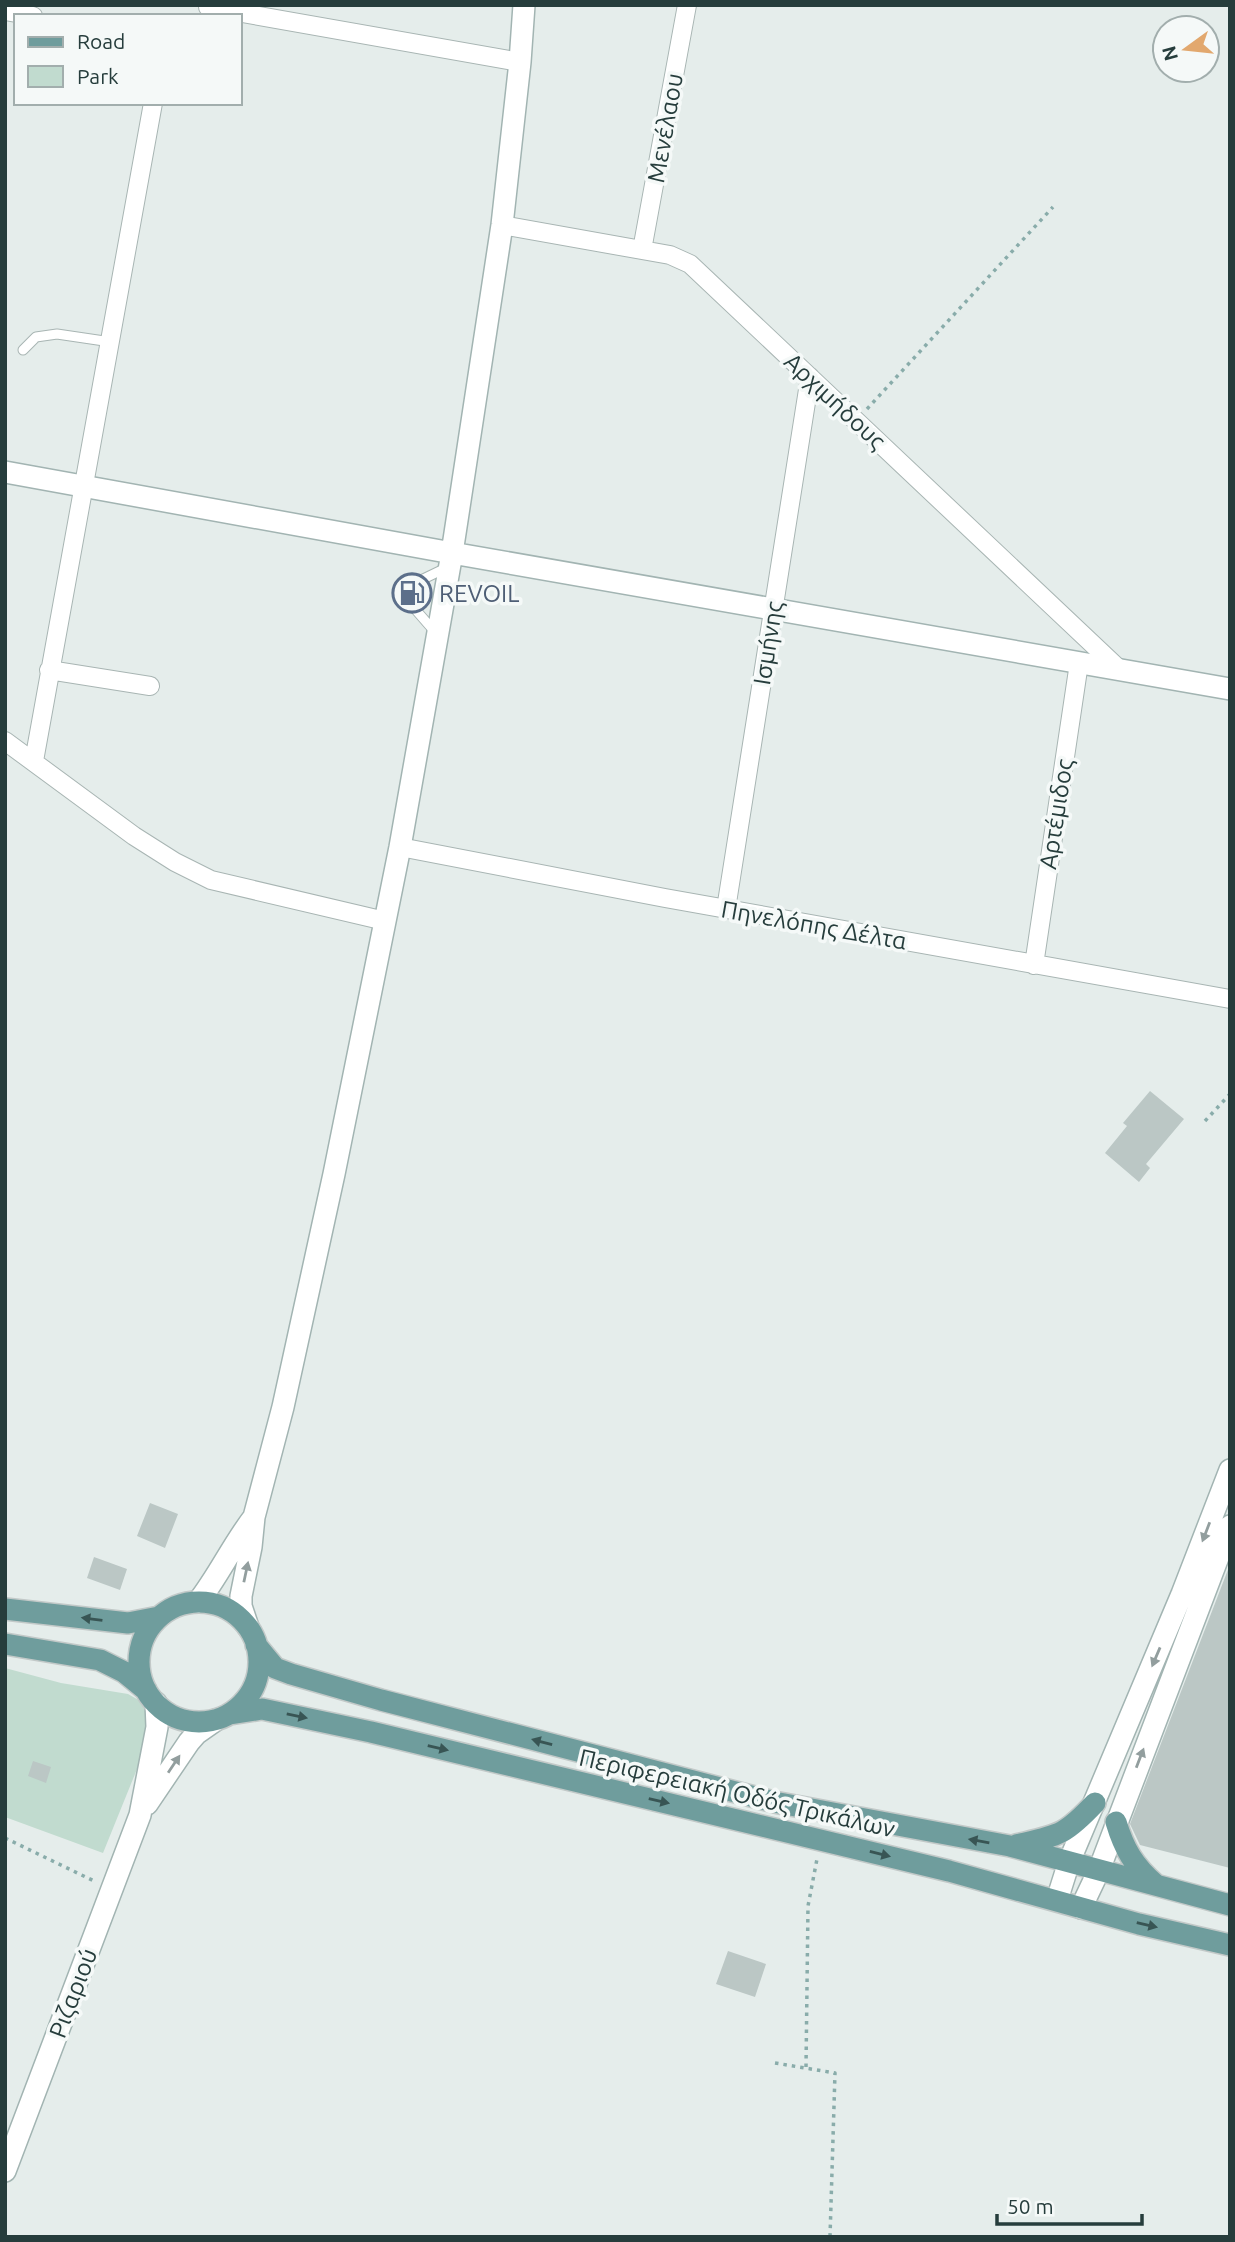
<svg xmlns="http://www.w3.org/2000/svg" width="1235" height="2242" font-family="Ubuntu,sans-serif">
<rect width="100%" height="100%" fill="#e5edeb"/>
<!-- green -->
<path fill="#c1dbcf" d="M5 1668 61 1683 128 1694 142 1702 152 1732 103 1853 5 1817Z"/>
<!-- building -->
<path fill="#bbc7c5" d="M1150 1091 1184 1119 1146 1164 1150 1168 1139 1182 1105 1153 1127 1126 1123 1123Z
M150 1503 178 1514 165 1548 137 1536Z
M94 1557 127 1569 120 1590 87 1578Z
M1229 1567H1230V1868L1140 1845 1130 1824Z
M33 1761 51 1767 46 1783 28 1776Z
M728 1951 766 1964 755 1997 716 1984Z"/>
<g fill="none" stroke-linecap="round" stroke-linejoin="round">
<!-- lane casing -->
<g stroke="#a8b5b3" stroke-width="11">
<path id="lane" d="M23 350 36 337 57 334 111 342
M435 632 415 609 419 581 448 567"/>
</g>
<!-- street casing -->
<g stroke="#a8b5b3" stroke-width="20">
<path id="street" d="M208 7 520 62
M5 11 33 16
M502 225 670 255 690 264 1120 670
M642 250 687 5
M49 670 150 686
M5 741 134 836 175 862 211 880 385 921
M34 761 153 103
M400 847 665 898 1230 999
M726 909 810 377
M1034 965 1079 663"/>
</g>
<!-- secondary casing -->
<g stroke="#a2b4b2" stroke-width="24">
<path id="secondary" d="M5 472 452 553 1230 689
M198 1602C219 1575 233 1544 254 1517
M248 1627 241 1606V1596L251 1547 254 1517 283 1407 334 1174 400 847 452 553 502 225 520 62 524 5
M147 1804 189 1742 196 1734 216 1720
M1057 1900 1069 1862 1182 1594 1230 1470
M1081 1908 1099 1870 1230 1526
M5 2171 140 1815 157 1727 156 1703"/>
</g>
<!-- primary casing -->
<g stroke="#c2c9c8" stroke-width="24">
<path id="primary" d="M139 1662a60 60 0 1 1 120 0a60 60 0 1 1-120 0Z
M5 1609 128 1623 159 1617
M5 1644 100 1660 124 1672 146 1690
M256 1645 275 1668 291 1674 381 1700 774 1802 1010 1846 1230 1905
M230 1714 262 1709 371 1732 949 1871 1139 1924 1230 1945
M1116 1822C1124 1849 1134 1866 1155 1884
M1016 1845C1059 1835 1064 1836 1095 1803"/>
</g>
<!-- path -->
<path stroke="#89acaa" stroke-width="3.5" stroke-dasharray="3.5 5" stroke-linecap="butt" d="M867 409 1053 207
M1205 1121 1230 1094
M5 1838 94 1881
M775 2063 835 2073 830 2237
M806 2067 808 1906 817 1859"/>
<!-- lane -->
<use href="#lane" stroke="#fff" stroke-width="9"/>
<!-- street -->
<use href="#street" stroke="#fff" stroke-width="18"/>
<!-- secondary -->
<use href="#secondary" stroke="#fff" stroke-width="21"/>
<!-- primary -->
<use href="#primary" stroke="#6f9d9d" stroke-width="21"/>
</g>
<!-- one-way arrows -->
<defs><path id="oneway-solid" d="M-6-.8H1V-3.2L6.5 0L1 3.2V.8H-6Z" transform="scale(1.75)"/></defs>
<g fill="#929e9e">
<use href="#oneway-solid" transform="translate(1206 1532) rotate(111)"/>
<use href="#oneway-solid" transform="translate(246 1572) rotate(-78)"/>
<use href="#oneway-solid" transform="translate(1156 1657) rotate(113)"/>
<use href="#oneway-solid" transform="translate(1140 1758) rotate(-69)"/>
<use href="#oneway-solid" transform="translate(174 1764) rotate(-56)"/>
</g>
<g fill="#385554">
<use href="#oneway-solid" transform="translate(92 1619) rotate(-173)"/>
<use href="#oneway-solid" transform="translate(297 1716) rotate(12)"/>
<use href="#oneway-solid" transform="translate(542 1742) rotate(-165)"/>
<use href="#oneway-solid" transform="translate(438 1748) rotate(13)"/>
<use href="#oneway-solid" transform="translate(659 1801) rotate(13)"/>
<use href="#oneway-solid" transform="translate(979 1841) rotate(-170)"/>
<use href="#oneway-solid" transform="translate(880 1854) rotate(14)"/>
<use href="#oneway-solid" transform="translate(1147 1925) rotate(13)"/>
</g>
<!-- icons -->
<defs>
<g id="fuel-ring" transform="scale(2.0125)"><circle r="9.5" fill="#f5f9f8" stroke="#5c6f8a" stroke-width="1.5"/><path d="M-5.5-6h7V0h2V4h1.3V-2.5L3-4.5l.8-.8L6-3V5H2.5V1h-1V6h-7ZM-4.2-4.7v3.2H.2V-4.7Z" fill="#5c6f8a"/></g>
</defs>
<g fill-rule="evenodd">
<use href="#fuel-ring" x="412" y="593"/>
</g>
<g text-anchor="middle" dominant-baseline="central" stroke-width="7" stroke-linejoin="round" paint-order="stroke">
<!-- street labels -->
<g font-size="24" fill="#263d3c" stroke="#f5f9f8">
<text transform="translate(665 128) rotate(-80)">Μενέλαου</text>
<text transform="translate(835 401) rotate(43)">Αρχιμήδους</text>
<text transform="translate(768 643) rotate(-81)">Ισμήνης</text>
<text transform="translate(1056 814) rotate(-81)">Αρτέμιδος</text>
<text transform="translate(814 925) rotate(10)">Πηνελόπης Δέλτα</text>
<text transform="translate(737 1793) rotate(13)">Περιφερειακή Οδός Τρικάλων</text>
<text transform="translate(73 1993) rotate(-69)">Ριζαριού</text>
</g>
<!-- service labels -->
<g font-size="24" fill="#4e5e75" stroke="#f5f9f8" text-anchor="start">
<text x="439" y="593">REVOIL</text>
</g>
</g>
<!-- border -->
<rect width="1235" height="2242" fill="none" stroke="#263d3c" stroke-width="14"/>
<!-- legend -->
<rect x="14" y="14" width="228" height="91" fill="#f5f9f8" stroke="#a2aead" stroke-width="2"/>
<rect x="28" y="37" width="35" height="10" fill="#6f9d9d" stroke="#a2aead" stroke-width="2"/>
<text x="77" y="49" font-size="21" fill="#263d3c">Road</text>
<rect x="28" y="66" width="35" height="21" fill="#c1dbcf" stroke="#a2aead" stroke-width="2"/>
<text x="77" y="84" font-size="21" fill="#263d3c">Park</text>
<!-- north arrow -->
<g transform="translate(1186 49) rotate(255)"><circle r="33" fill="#f5f9f8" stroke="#a2aead" stroke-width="2"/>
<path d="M0-5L12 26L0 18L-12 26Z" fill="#e2a86e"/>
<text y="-10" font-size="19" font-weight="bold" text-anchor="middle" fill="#263d3c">N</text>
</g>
<!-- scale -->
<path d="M997 2214v10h145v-10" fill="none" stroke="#263d3c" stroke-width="3.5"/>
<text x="1007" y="2214" font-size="21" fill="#263d3c" stroke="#f5f9f8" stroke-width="5" paint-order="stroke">50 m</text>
</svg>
